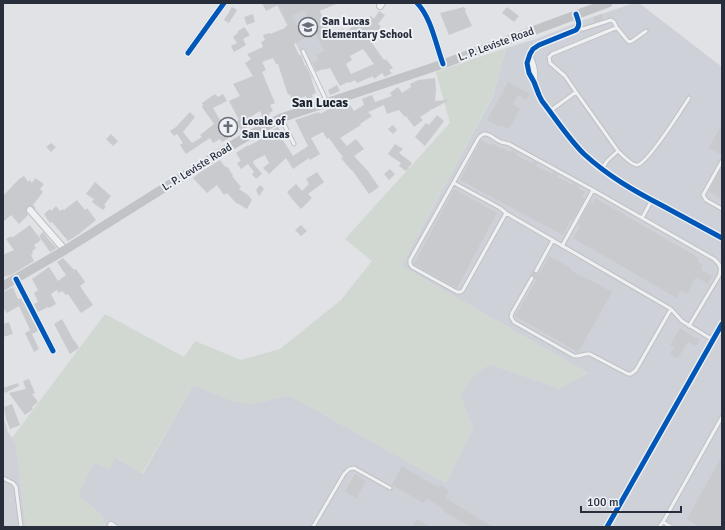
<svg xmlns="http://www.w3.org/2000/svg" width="725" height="530" font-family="Signika,sans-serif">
<rect width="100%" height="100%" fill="#e0e2e5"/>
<!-- built -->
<path fill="#ced1d8" d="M276 3H316L339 51 307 66Z
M634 3H639L722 67V527H106L102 516 78 495 94 462 115 457 143 474 193 385 233 401 253 404 289 395 446 483 473 428 460 395 474 375 489 364 559 388 588 373 401 266 493 96 506 48 536 39 584 20Z
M3 416 8 432 15 442 16 445 26 527H3Z"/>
<!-- green -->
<path fill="#d0d8d1" d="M506 48 493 95 401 266 588 373 559 388 489 364 474 375 460 395 473 428 446 483 289 395 253 404 233 401 193 385 142 474 116 457 110 469 94 463 78 495 102 516 106 527H26L16 445 15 442 12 438 105 314 184 357 195 341 241 360 280 349 341 300 372 261 345 239 450 123 436 72Z"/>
<!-- building -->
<path fill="#c8cacd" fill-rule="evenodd" d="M262 3H339L319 11 330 34 343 29 344 32 358 24 359 26 371 16 374 19 379 11 385 15 378 24 381 26 377 33 379 34 372 43 384 60 386 59 393 68 389 70 392 73 385 77 382 73 374 79 373 76 371 77 357 83 355 80 349 83 348 82 340 86 330 68 323 70V69L316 72 312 63 319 60 316 55 324 51 304 10 292 16 297 25H299L305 38 294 44 299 55H301L305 66 306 65 312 78H311L316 93 312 95 313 97 307 100 306 96 292 101 290 94 288 95 278 64H276L273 58 262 62 266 70 262 72 275 103 270 105 273 111 269 113 270 115 263 118 260 111 244 121 247 128 241 131 236 122 239 120 229 101 240 96 233 84 253 76 245 63 251 59 247 54 252 52 263 47 261 42 265 40 263 35 270 33V34L285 28V27L288 25 278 5 266 11ZM363 49 374 64 351 74 346 64 352 60 350 56Z
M232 7 237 10 229 23 224 20Z
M464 7 466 10 465 11 472 26 449 35 440 13Z
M507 7 519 16 514 22 502 13Z
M253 14 255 22 247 25 244 17Z
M602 14 603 19 595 22 593 17Z
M244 27 250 35 243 39 246 45 234 52 231 46 237 43 233 37 238 33 237 32Z
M435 78 436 90 435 101 449 100 433 109H430L431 110 420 117 423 120 414 127 406 116 405 117 399 110 387 114 384 105 368 112 372 116 360 124 361 125 340 138 347 146 356 139 364 149 354 156 367 170 379 187 369 194 352 170H351L341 158 343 157 336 148 329 138 327 139 323 132 311 138 320 154 310 160 309 158 293 169 286 158 269 174 263 168 269 163 265 155 253 161 254 162 253 163 262 174 256 179 252 174 254 172 248 164 241 169 237 163 241 161 236 153 248 145V146L258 141 257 138 278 127 284 138 282 139 293 156 308 146 295 120 319 112 320 114 335 106 345 103H346L348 102 354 111 364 105 362 99 372 95 375 102 392 96 390 93 398 87 402 93 411 87 410 84 418 80Z
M508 82 530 94 526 100 518 95 513 104 520 109 509 129 501 125 500 127 487 120Z
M337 85 340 91 330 95 328 90Z
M215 94 218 97 223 94 227 101 213 108 230 137 222 142 220 139 213 143 210 138 186 154 180 145 183 143 177 134 174 136 170 131 176 127 190 112 195 117 183 132 192 143 202 137 200 135 214 124 202 107 203 105 202 103Z
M437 115 444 121 425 146 415 137 426 123 429 125Z
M722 124V155L709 148Z
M393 125 397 130 393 134 388 129Z
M111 134 118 141 113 146 106 139Z
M481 140 490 145 491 143 502 149 503 148 510 152 512 150 517 153 516 155 531 163 532 161 538 163 536 166 552 174 553 172 558 175 557 177 573 185 574 183 579 186 578 188 585 192 582 197 585 199 572 221 571 220 563 235 460 180Z
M51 143 56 147 51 152 46 147Z
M395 144 403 149 399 153 412 163 406 171 399 166 401 163 388 154Z
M220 160 225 167 226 166 230 170H229L233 175 232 176 241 187 239 189 248 195 252 200 247 209 235 202 227 193 224 195 217 185 207 193 193 178 199 173Z
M722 167V199L709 191Z
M390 169 395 174 389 180 384 174Z
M317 172 324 182 308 194 312 198 301 209 293 200 287 192 296 184 302 191 309 184 306 179Z
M24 176 28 182 30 180 32 183 35 178 44 184 40 189 43 192 33 205 36 208 35 209 31 206 27 207 26 210 28 215 19 224 11 215 3 222V196L19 179Z
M95 182 111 196 104 205 106 206 103 210 92 202 94 199 86 194Z
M260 185 264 189 259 196 256 190Z
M454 189 497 213 457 288 414 264Z
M595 198 699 258 697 261 703 265 701 270 712 276 708 284 696 277 687 294 681 290 677 298 573 238 580 226 578 224 590 202 593 203Z
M77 200 85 210 87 208 96 220 79 234 68 241 52 222 50 223 44 214 50 209 51 211 56 206 60 211 63 209 64 210Z
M30 225 41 240 34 245 36 248 32 252 33 254 31 255 34 261 11 275 3 277V255L14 250 6 239 11 236 12 238Z
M301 225 307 231 301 236 295 230Z
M43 232 50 241 57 248 50 252 39 236Z
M549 256 571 268 570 270 590 281V280L612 292 578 352 515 316 536 280 534 276H530L533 270 535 274 540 273Z
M63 258 74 270 76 269 85 282 80 286 93 305 81 313 68 294 66 295 62 291 59 293 57 290 51 294 56 304 49 308 48 307 38 312 34 304 38 302 34 293 38 290 32 279 49 267 58 281 66 275 57 262Z
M13 287 18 299 21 298 38 331 32 334 19 306 7 313 3 307V292Z
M62 319 74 341H75L79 348 70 354 54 324Z
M9 322 13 334 3 337V324Z
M680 328 695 338V337L700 339 696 346 688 342 678 358 670 355 674 347 670 345Z
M30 330 39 349 34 352 25 333Z
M29 379 35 393 32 394 38 402 32 407 33 409 25 415 9 393 26 389 23 381Z
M18 383 19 386 5 393 3 388Z
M12 404 20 425 10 429 6 419 4 407Z
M722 456V527H700L687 519Z
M402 466 439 488 441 485 449 490 445 498 493 527H471L443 511 444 509 426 498 424 503 392 485Z
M355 474 366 481 356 498 345 491Z
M417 519 430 527H412Z"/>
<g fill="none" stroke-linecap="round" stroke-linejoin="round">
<!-- lane casing -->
<g stroke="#bec0c3" stroke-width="5">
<path id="lane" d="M578 28 583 29 611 20 614 22 617 28
M303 51 327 102
M576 92 565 76 550 63 549 57 552 54 613 29 617 28 618 29 627 40 629 42 632 41 646 31
M550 111 576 92 618 151
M282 120 294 144
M722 161 703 195 706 200 722 209
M602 169 607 161 618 151C622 155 632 165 637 165 647 164 682 109 689 98
M454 183 500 208 506 213 671 309 682 321 713 340
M506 213 463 290 461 292H457L412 267 410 264V260L478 139C485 128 492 138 501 142 504 143 508 143 511 145L593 190 714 259C720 264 722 268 719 276L689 326
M642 218 652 200
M562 246 593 190
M536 271 553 240
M532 278 512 313 511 317 514 322 574 356C580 357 584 353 590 354L628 374H631L636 370 671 309
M3 478 13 483 16 487 21 527
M663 522 671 527
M313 527 344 474 349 469 354 468 390 488
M659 527 663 522 722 417"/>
</g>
<!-- street casing -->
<g stroke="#bec0c3" stroke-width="8">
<path id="street" d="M417 3C431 17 436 45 443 64
M380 6 382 3
M576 14C578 20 581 25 576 30L539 45 533 49 530 54 527 63 529 73 534 82 539 95 542 101C556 119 568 138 584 154 608 176 634 191 663 206 683 217 702 227 722 238
M188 53 224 3
M529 56C534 65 535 73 534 82
M30 210 65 250
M16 279 53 351
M111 525 114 527
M607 527 722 324"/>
</g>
<!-- lane -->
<use href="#lane" stroke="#eff0f1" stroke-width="3"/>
<!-- street -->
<use href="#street" stroke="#eff0f1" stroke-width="6"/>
<!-- secondary -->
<path stroke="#c1c3c7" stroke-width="9" d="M3 286 65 250 239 141 281 118 443 64 608 3"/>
<!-- cycleway casing -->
<g stroke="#edf0f4" stroke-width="8">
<path id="cycleway" d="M417 3C431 17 436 45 443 64
M576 14C578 20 581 25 576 30L539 45 533 49 530 54 527 63 529 73 534 82 539 95 542 101C556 119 568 138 584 154 608 176 634 191 663 206 683 217 702 227 722 238
M188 53 224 3
M16 279 53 351
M607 527 722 324"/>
</g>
<!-- cycleway -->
<use href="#cycleway" stroke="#0057b8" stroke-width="5"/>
</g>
<!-- icons -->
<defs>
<g id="school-ring" transform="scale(1)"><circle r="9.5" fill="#edf0f4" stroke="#686d77" stroke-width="1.5"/><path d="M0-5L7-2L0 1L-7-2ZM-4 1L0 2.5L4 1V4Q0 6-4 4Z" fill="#686d77"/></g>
<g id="church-ring" transform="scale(1)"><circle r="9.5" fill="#edf0f4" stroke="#686d77" stroke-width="1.5"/><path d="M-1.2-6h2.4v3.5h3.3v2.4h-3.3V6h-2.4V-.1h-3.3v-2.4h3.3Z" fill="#686d77"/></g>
</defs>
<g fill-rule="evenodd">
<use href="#school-ring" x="308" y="27"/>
<use href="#church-ring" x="228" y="127"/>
</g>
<g text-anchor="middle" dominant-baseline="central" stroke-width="4" stroke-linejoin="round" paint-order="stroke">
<!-- poi labels -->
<g font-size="11" font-weight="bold" fill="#282e3c" stroke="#edf0f4" text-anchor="start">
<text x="322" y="21">San Lucas<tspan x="322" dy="13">Elementary School</tspan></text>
<text x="242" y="121">Locale of<tspan x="242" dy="13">San Lucas</tspan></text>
</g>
<!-- street labels -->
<g font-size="11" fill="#282e3c" stroke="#edf0f4">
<text transform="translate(496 44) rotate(-20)">L. P. Leviste Road</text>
<text transform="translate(197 167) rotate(-32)">L. P. Leviste Road</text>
</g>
<!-- quarter labels -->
<g font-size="13" font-weight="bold" fill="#1b202d" stroke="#edf0f4">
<text x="320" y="103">San Lucas</text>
</g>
</g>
<!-- border -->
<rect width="725" height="530" fill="none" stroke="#282e3c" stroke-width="8"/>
<!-- scale -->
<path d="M581 506v6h100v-6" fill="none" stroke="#282e3c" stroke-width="2"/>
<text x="587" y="506" font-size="12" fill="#282e3c" stroke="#edf0f4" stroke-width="3" paint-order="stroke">100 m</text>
</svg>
